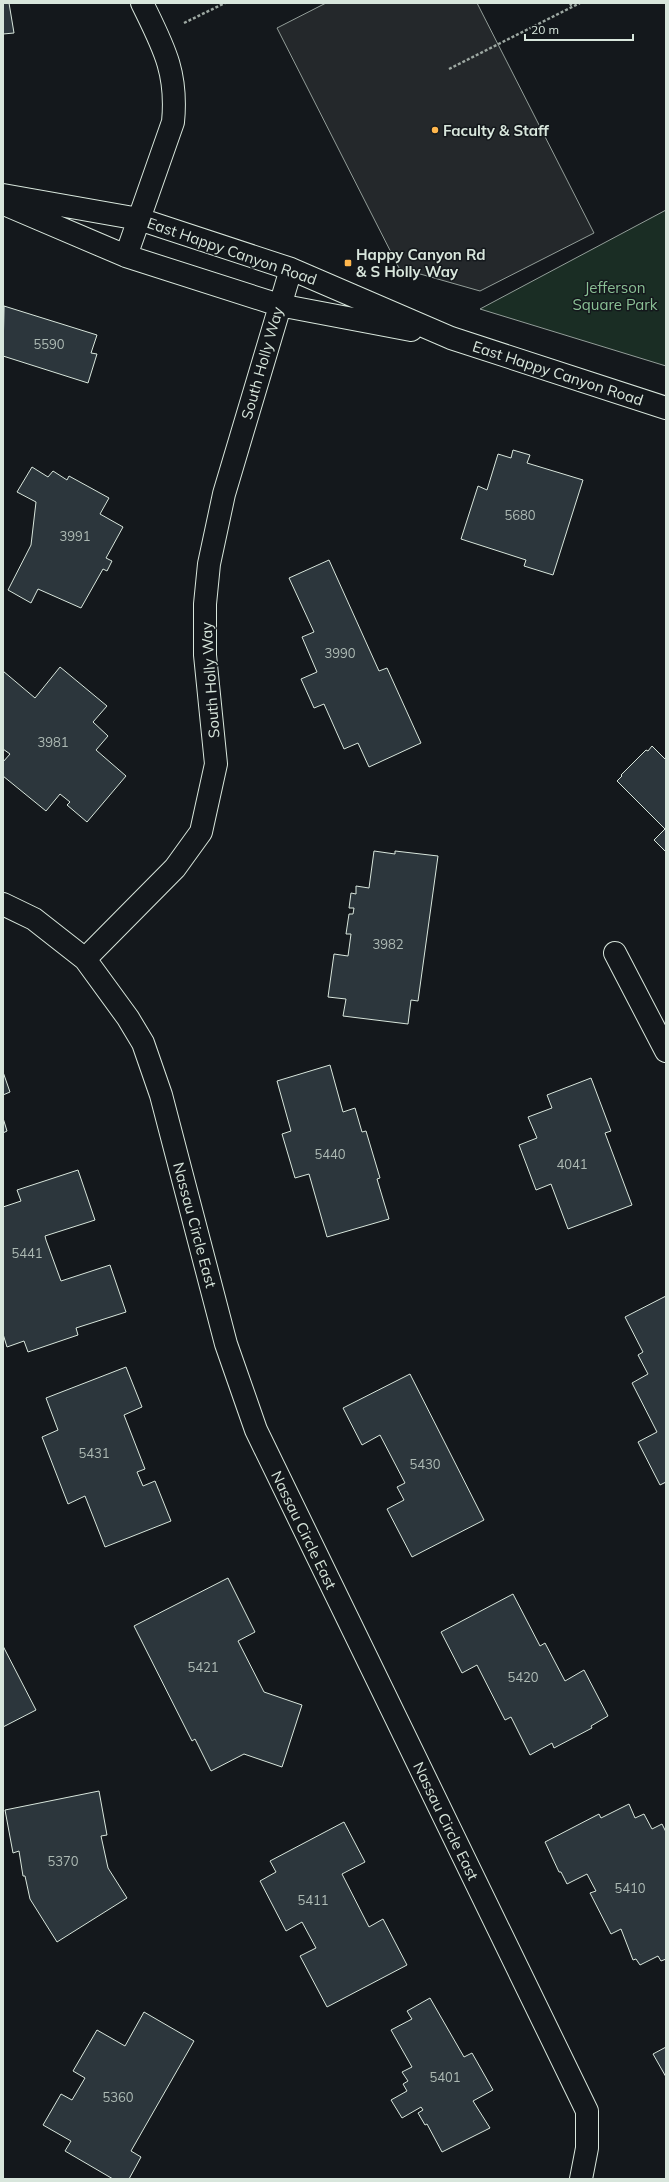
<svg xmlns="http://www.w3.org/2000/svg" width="669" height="2182" font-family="Mulish,sans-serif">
<rect width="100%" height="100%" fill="#14181c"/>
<!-- green -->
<path fill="#1a2d24" stroke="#939e99" d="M666 210V366L480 309Z"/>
<!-- parking -->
<path fill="#24282b" stroke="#939e99" d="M326 3H477L594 233 480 291 399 268 277 28Z"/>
<!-- building -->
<path fill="#2c363c" stroke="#d8e6dc" d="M3 3H9L14 33 3 34Z
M4 306 97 335 91 353 97 354 88 383 3 356Z
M513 450 530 455 527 463 583 480 553 575 524 566 526 560 461 539 478 486 487 490 498 454 511 458Z
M32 467 48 477 53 471 67 480 69 476 109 498 100 514 123 527 106 558 112 561 107 571 103 569 81 608 38 589 31 603 8 590 31 545 36 502 17 492Z
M329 560 379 671 387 668 421 743 369 767 358 743 344 749 324 704 314 708 301 679 317 672 302 637 314 632 289 578Z
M60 667 107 706 93 722 108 736 96 750 126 776 87 822 67 805 70 802 60 794 46 811 3 776V762L10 754 3 749V671L35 698Z
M652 746 666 760V852L654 840 665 829 617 781 622 776 621 775 646 750 648 751Z
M374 851 395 854V851L438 856 418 1001 411 1000 408 1024 343 1016 346 999 328 997 334 954 348 956 351 934H346L349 914H353L354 908H349L351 893 356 894V886L369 888Z
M330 1065 343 1112 355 1108 362 1132 366 1131 380 1178 377 1179 389 1219 327 1237 309 1174 295 1178 282 1134 291 1131 277 1081Z
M3 1072 10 1092 3 1095Z
M591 1078 611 1131 605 1133 632 1205 568 1229 551 1184 536 1190 519 1145 537 1138 528 1117 552 1108 547 1095Z
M3 1118 7 1131 3 1133Z
M78 1170 95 1220 45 1236 46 1240 61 1281 110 1265 126 1312 76 1328 78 1335 28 1352 24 1341 7 1347 3 1334V1207L21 1201 17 1190Z
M666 1296V1482L660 1485 638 1442 657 1432 632 1383 648 1374 638 1355 643 1352 625 1317Z
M126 1367 142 1407 124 1415 145 1469 137 1472 143 1486 155 1481 171 1521 105 1547 85 1496 68 1504 42 1437 58 1430 46 1398Z
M410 1374 484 1520 412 1557 387 1509 404 1500 397 1487 405 1483 380 1435 362 1445 343 1408Z
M228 1578 255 1632 238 1641 264 1692 302 1705 282 1767 244 1754 211 1771 195 1739 192 1741 134 1626Z
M513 1594 540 1646 545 1643 565 1681 584 1670 608 1716 591 1726 592 1728 554 1748 552 1743 530 1755 511 1717 505 1720 477 1665 462 1673 441 1632Z
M3 1646 36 1710 3 1727Z
M99 1791 107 1835 101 1836 108 1868 127 1898 57 1942 30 1899 25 1876H23L19 1851 13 1853 5 1810Z
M629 1804 635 1818 644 1814 652 1829 662 1824 666 1832V1959L661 1961 658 1956 640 1965 636 1959 633 1960 621 1929 611 1934 590 1893 596 1891 587 1874 567 1884 561 1872H559L545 1842 599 1814 601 1818Z
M344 1822 365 1862 342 1874 369 1927 383 1919 407 1965 327 2007 300 1956 316 1948 302 1922 286 1931 260 1881 276 1872 270 1861Z
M430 1998 464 2057 472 2053 493 2090 473 2101 490 2128 442 2152 427 2124 425 2125 418 2113 423 2110 421 2107 402 2118 391 2100 407 2091 403 2084 408 2081 402 2072 412 2067 391 2030 412 2019 407 2011Z
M144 2012 194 2041 131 2151 141 2157 129 2179H113L65 2151 71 2141 43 2125 61 2094 72 2100 85 2078 73 2071 97 2030 125 2046Z
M666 2047V2077L653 2054Z"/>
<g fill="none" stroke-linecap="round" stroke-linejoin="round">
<!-- minor casing -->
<g stroke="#d8e6dc" stroke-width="24">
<path id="minor" d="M3 195 139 219 291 269 451 338 666 408
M4 204 126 256 279 305 411 330
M126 256 173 122C178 72 163 46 142 3
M3 904 34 919 85 959 128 1018 143 1043 161 1095 226 1344 256 1430 587 2111V2148L581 2179
M615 953 666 1051
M85 959 175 868 201 832 216 764 205 655V604L209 564 224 494 291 269"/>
</g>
<!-- path -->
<path stroke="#9da8a2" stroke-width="2.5" stroke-dasharray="3 2" stroke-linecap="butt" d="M570 3 572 7
M184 23 225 3
M449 69 580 3"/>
<!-- minor -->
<use href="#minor" stroke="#14181c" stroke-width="22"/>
</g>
<!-- markers -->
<g fill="#ffb74d" stroke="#14181c" stroke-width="1.5">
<circle cx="435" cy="130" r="4"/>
<rect x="344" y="259" width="8" height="8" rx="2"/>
</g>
<g text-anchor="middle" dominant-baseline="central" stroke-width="3" stroke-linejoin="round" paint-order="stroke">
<!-- number labels -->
<g font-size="13" fill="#adbab4">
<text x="49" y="344">5590</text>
<text x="520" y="515">5680</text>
<text x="75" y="536">3991</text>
<text x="340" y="653">3990</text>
<text x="53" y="742">3981</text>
<text x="388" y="944">3982</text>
<text x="330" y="1154">5440</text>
<text x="572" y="1164">4041</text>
<text x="27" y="1253">5441</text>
<text x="94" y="1453">5431</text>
<text x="425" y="1464">5430</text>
<text x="203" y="1667">5421</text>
<text x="523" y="1677">5420</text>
<text x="63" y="1861">5370</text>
<text x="630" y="1888">5410</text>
<text x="313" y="1900">5411</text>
<text x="445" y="2077">5401</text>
<text x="118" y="2097">5360</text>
</g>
<!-- poi labels -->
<g font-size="15" font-weight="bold" fill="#d8e6dc" stroke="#14181c" text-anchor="start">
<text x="443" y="130">Faculty &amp; Staff</text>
<text x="356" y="254">Happy Canyon Rd<tspan x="356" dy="17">&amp; S Holly Way</tspan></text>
</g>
<!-- street labels -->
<g font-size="15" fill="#d8e6dc" stroke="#14181c">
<text transform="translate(232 251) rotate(19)">East Happy Canyon Road</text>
<text transform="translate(262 363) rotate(-74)">South Holly Way</text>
<text transform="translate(558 373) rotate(18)">East Happy Canyon Road</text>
<text transform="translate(210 680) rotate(-94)">South Holly Way</text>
<text transform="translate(195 1225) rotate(75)">Nassau Circle East</text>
<text transform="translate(304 1530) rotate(64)">Nassau Circle East</text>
<text transform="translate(446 1821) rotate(64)">Nassau Circle East</text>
</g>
<!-- park labels -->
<g font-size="15" fill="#8ac095" stroke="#14181c">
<text x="615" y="287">Jefferson<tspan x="615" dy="17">Square Park</tspan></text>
</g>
</g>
<!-- border -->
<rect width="669" height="2182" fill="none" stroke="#d8e6dc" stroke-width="8"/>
<!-- scale -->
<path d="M525 34v6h108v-6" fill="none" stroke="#d8e6dc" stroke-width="2"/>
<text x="531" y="34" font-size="12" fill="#d8e6dc" stroke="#14181c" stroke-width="3" paint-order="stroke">20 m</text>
</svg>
